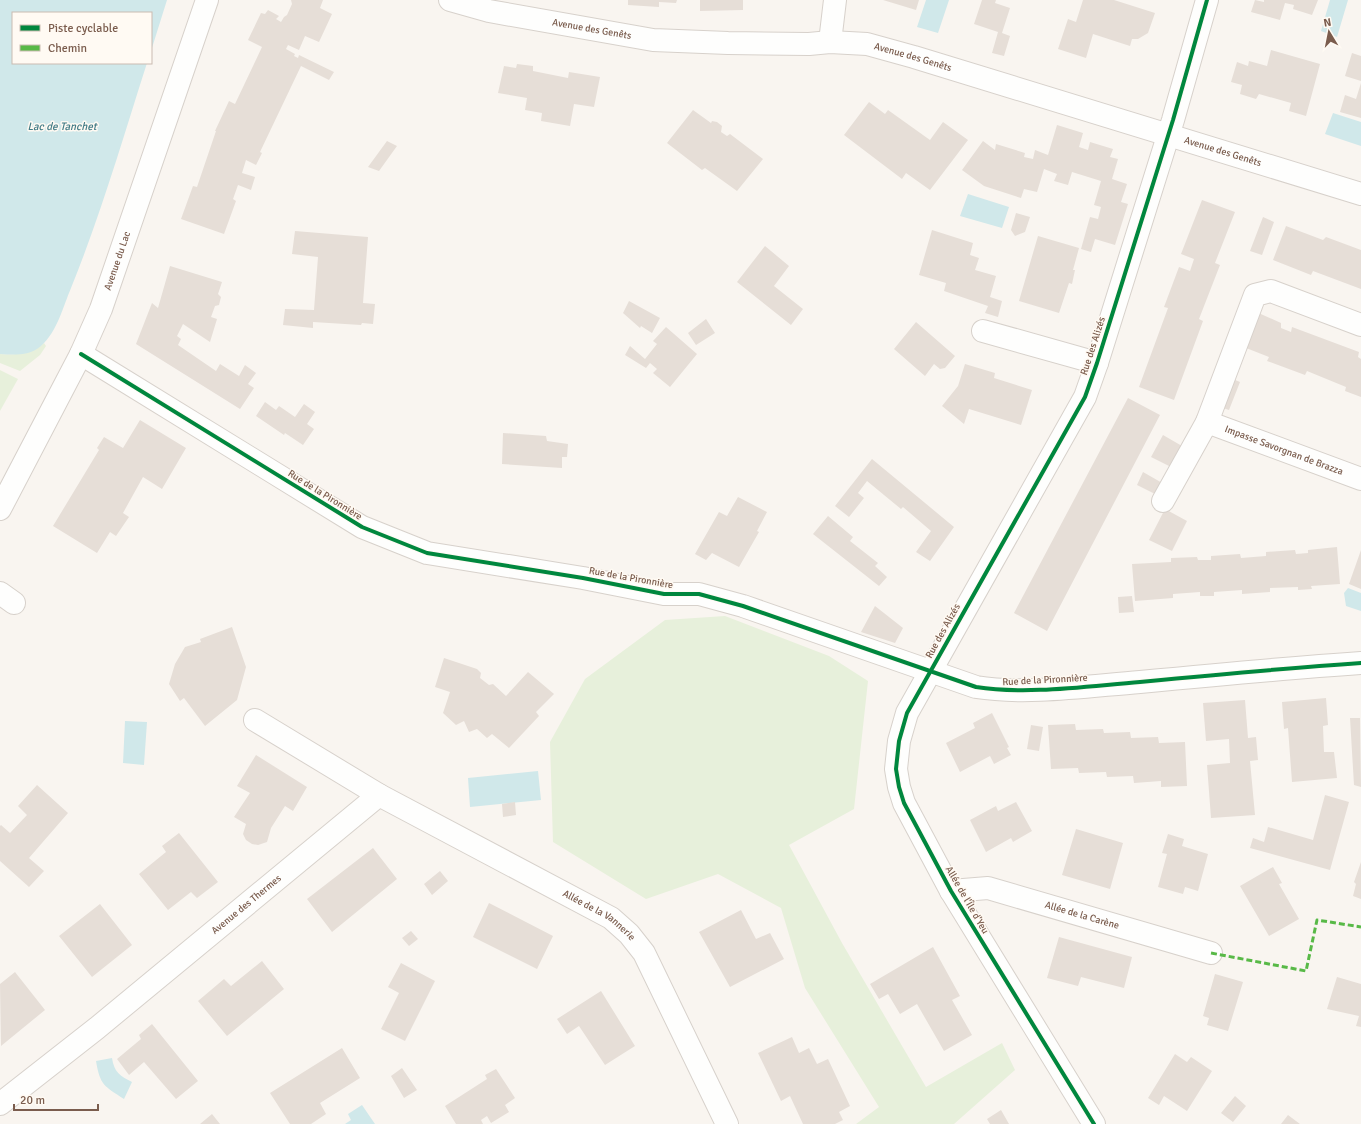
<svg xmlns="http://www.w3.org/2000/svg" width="1361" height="1124" font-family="Signika,sans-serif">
<rect width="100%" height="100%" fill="#f9f5f0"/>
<!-- green -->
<path fill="#e7f0db" d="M44 343 46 346 40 355 20 371 0 363V354C15 355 33 354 44 343Z
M0 370 18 379 0 411Z
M725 616 829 656 868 681 854 809 789 845 842 943 926 1087 1002 1043 1015 1070 954 1124H856L879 1107 805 988 781 908 718 874 646 899 553 842 550 742 585 679 665 620Z"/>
<!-- water -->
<path fill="#d0e8ea" d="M0 0H167L151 51V13H13V63H147C123 138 101 214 71 288 63 307 57 332 41 346 30 356 14 355 0 354Z
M926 0H949L938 33 917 27Z
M1330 0H1348L1337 37 1321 31Z
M1333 113 1361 122V146L1325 134Z
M968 194 1009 207 1002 228 960 216Z
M1348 588 1361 593V611L1346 606 1344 593Z
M125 721 147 722 144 765 123 763Z
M538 771 541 800 470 807 468 778Z
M112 1058C114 1072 120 1076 132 1082L124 1099C104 1086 100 1085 96 1061Z
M362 1105 375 1124H345L351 1120 348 1114Z"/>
<!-- building -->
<path fill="#e6ded7" d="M291 0H323L320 8 332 14 319 42 305 36 299 50 288 45 286 49 295 54 294 56 298 58 299 55 334 72 329 80 301 66 260 152 262 153 256 165 246 160 242 173 255 177 251 190 238 185 233 199 236 201 224 234 181 219 193 186 197 187 216 131H215L229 101 235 104 262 47 248 40 261 13 265 14 268 10 279 16 276 19 281 22 284 17 287 15 292 4Z
M628 0H677L676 3 659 2V7L628 5Z
M700 0H743V10L700 11Z
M883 0H919L916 10Z
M982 0H996L995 3 1010 8 1002 33 1010 36 1004 56 992 53 998 32 974 24Z
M1083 0H1114L1155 13 1148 33 1138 39H1132L1130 46 1093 34 1086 58 1058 49 1068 19 1076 22Z
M1255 0 1264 2V0H1318L1312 15 1293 9 1294 5 1285 3 1280 20 1251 12Z
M1271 50 1320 64 1306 116 1289 111 1291 103 1259 94 1256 99 1240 94 1242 85 1231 82 1237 62 1248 66 1249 61 1267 66Z
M1352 53 1361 56V81L1345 76Z
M517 64 533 66V71L568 78 569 72 600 77 594 107 574 104 570 126 541 121 542 113 525 110 527 98 498 93 504 66 516 68Z
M1361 83V118L1340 112 1345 95 1356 99Z
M869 102 885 114 888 110 930 140 943 122 968 140 930 190 906 173 902 179 844 135Z
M693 110 711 123 712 121 717 122 722 126 721 132 727 136 730 134 763 159 737 191 705 168 702 170 667 143Z
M1057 125 1083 133 1079 147 1088 150 1090 142 1113 149 1110 157 1118 159 1112 179 1127 184 1121 202 1128 204 1115 245 1095 239 1091 252 1081 249 1090 217 1098 219 1101 207 1094 205 1101 181 1072 172 1068 185 1054 181 1057 174 1044 169 1037 192 1024 189 1021 198 984 186 962 170 983 141 995 150 996 144 1025 153 1024 157 1033 159 1035 150 1048 155Z
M387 141 397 146 379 171 368 167Z
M1202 200 1235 212 1215 263 1220 265 1199 319 1203 321 1174 400 1139 387 1168 308 1164 307 1179 267 1190 271 1194 259 1181 254Z
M1016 213 1030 217 1025 232 1015 236 1011 230Z
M1263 217 1274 222 1262 255 1250 251Z
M1286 226 1323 240 1326 237 1361 250V289L1313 271 1311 275 1273 260Z
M932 230 973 243 970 255 979 258 975 270 996 276 990 297 1002 301 998 317 985 313 988 306 944 291 946 283 919 275Z
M295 231 368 237 363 303 375 304 373 324 362 323 361 325 313 322V328L283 325 285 309 314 310 318 257 292 254Z
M1038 236 1079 248 1073 270H1075L1072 284 1069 283 1059 313 1019 301Z
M765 246 789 266 774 286 803 309 791 325 737 282Z
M170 266 222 282 218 294 221 297 219 305 215 306 211 317 217 319 210 342 183 324 177 336 181 339 178 345 216 371 220 364 239 376 245 365 256 373 248 384 254 388 240 409 136 344 152 303 158 308Z
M629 301 660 318 652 333 641 326 640 328 623 313Z
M1254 311 1281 323V328L1291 332 1292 327 1359 352 1358 357 1361 359V397L1345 391 1346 387 1307 371 1305 375 1267 361 1269 357 1241 346Z
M706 319 715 333 696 345 688 333Z
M916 322 955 356 945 368 940 369 934 364 925 376 894 349Z
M666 327 697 354 670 387 653 373 657 369 650 363 646 368 625 355 630 346 645 359 657 344 653 341Z
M965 364 995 373 994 378 1032 390 1021 425 969 409 964 424 942 406 958 386Z
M1228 377 1240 382 1229 410 1217 406Z
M1128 398 1160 415 1047 631 1014 613Z
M265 402 276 410 279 406 295 417 304 404 315 412 307 424 314 429 303 445 285 433 284 435 256 416Z
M140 420 186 448 162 489 143 477 123 513 129 517 116 536 110 532 97 553 53 526 99 450 97 448 104 437 123 448Z
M503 433 546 436 547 441 568 444 567 457H562V468L502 464Z
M1163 435 1182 446 1171 467 1151 457Z
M872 459 954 527 930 561 916 552 931 531 903 507 901 509 867 481 858 493 864 498 849 517 835 506Z
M1143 472 1164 484 1157 495 1137 485Z
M738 497 767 512 757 531 759 532 739 567 712 553 706 560 695 554 719 512 727 516Z
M1165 509 1187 521 1172 551 1149 540Z
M828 516 853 537 850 541 878 563 875 566 887 577 879 586 813 534Z
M1337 547 1340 584 1311 586 1312 589 1298 590V587L1270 588V592L1242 594V590L1214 592V596H1200V592L1173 594V598L1135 601 1132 564 1171 562V558L1197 557 1198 560H1211V556L1240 554 1241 558 1266 556V552L1295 550 1296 554 1308 553V550Z
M1361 550V589L1349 584Z
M1132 596 1134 612 1119 613 1118 597Z
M875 606 903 628 895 643 861 632Z
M232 627 246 667 237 700 205 726 184 698 180 701 169 684 175 664 185 647 201 642 200 639Z
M444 658 477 669 481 673 480 678 489 685 493 684 506 696 528 672 554 694 536 712 539 716 509 748 492 734 487 738 477 729 469 732 464 721 456 725 443 713 450 692 435 687Z
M1326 698 1328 725 1323 726 1324 752H1334L1337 778 1292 782 1288 728 1284 729 1282 702Z
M1245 700 1248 738 1256 737 1258 760 1250 761 1255 815 1211 818 1207 765 1230 763 1229 739 1206 741 1203 703Z
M992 713 1009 747 1007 748 1011 755 994 764 990 756 960 772 946 743 975 728 973 723Z
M1350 718H1360L1361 787 1354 785Z
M1075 724 1076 730 1103 729 1104 733 1130 732 1131 738 1158 737 1159 743 1185 742 1187 786 1161 787V781L1134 783 1133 776 1107 777 1106 772 1079 773 1078 768 1051 769 1048 725Z
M1031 725 1043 727 1039 751 1027 749Z
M256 755 307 787 293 811 285 806 271 828 267 842 258 845 252 844 246 840 243 834 246 824 234 817 250 793 237 786Z
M37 785 68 813 29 858 44 871 29 887 0 861V826L1 825 10 833 27 815 18 806Z
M1325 795 1349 802 1330 870 1250 848 1253 838 1264 842 1268 827 1313 840Z
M515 802 516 815 503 817 502 804Z
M1016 802 1032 831 1013 842 1011 838 986 852 970 820 996 806 998 811Z
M1076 829 1123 843 1110 889 1062 875Z
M179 833 218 882 197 898 191 892 168 910 139 874 166 852 162 846Z
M1168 834 1184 839 1182 846 1208 854 1198 891 1185 887 1183 894 1158 887 1167 854 1162 853Z
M373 848 397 879 332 932 307 899Z
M1361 862V899L1353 896 1356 884 1354 882Z
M1273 867 1282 883 1279 884 1299 919 1269 936 1240 886Z
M440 871 448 881 432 895 424 884Z
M489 903 553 936 537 969 473 937Z
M100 904 132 945 92 977 59 936Z
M741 910 756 939 770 933 784 959 730 987 699 932Z
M411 931 418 939 409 946 402 938Z
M1059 937 1132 957 1124 988 1081 977 1078 986 1047 978Z
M933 947 960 996 952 1000 972 1035 944 1051 917 1004 900 1014 888 994 879 999 870 984Z
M262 961 284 989 227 1036 198 1001 224 979 231 986Z
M401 963 435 981 405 1041 381 1029 399 993 388 987Z
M15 972 45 1010 1 1046 0 984Z
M1215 974 1243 982 1228 1031 1207 1025 1209 1018 1203 1016Z
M1337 977 1361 984V1027L1356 1026 1359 1016 1327 1009Z
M601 991 635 1046 605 1065 579 1026 567 1034 557 1019Z
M152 1024 198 1081 176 1099 144 1062 129 1075 117 1059 141 1039 139 1035Z
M792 1037 799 1053 809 1048 817 1064 828 1059 850 1106 839 1112 843 1120 835 1124H803L790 1096 781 1101 758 1053Z
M342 1048 360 1078 320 1103 326 1114 311 1124H290L270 1093Z
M1175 1054 1187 1062 1191 1057 1212 1071 1187 1111 1164 1096 1159 1105 1148 1098Z
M402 1068 417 1090 404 1098 391 1076Z
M496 1069 515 1098 505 1105 509 1112 491 1123 487 1116 481 1120 483 1124H456L445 1106 487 1079 485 1075Z
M1235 1096 1246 1106 1233 1122 1221 1113Z
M1001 1110 1009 1124H990L987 1119Z
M212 1114 220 1124H200Z
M1288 1115 1300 1124H1281Z"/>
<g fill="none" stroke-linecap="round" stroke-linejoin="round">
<!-- minor casing -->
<g stroke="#d7d1cb" stroke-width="24">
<g id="minor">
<path id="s1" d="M450 0 489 11 653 40 728 43 809 44 830 42 867 44 914 57 1361 194"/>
<path d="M830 42 835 0"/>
<path d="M983 331 1097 363"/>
<path d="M81 354 362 527 427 553 583 578 664 594H699L743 606 976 687C1027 695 1088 686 1140 682 1213 675 1287 668 1361 663"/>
<path id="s2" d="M1207 422 1361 479"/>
<path d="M1163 501 1207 422 1255 295 1271 291 1361 325"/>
<path id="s3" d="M0 509 81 354 101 309 207 0"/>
<path d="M0 593 14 603"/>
<path id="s4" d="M379 795 611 918 629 934 644 953 727 1124"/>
<path id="s5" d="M951 891 988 888 1211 953"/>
<path id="s6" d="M0 1104 97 1028 379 795 255 720"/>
<path d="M1094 1124 951 891 904 803 899 787 896 769 899 741 907 713 1085 397 1097 363 1173 120 1207 0"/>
</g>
</g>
<!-- minor -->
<use href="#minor" stroke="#fefefd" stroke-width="22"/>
<!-- quiet -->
<path stroke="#58b947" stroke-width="3" stroke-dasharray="6 3" stroke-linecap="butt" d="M1211 953 1306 971 1317 920 1361 927"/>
<!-- cycleway casing -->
<g stroke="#fffaf3" stroke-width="6">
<path id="cycleway" d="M81 354 362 527 427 553 583 578 664 594H699L743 606 976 687C1027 695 1088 686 1140 682 1213 675 1287 668 1361 663
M1094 1124 951 891 904 803 899 787 896 769 899 741 907 713 1085 397 1097 363 1173 120 1207 0"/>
</g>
<!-- cycleway -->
<use href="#cycleway" stroke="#00873e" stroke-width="4"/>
</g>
<g text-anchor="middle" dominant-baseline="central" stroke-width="3" stroke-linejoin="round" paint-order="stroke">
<!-- street labels -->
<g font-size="10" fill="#7a5c4d" stroke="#fffaf3">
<text stroke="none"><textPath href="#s1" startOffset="145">Avenue des Genêts</textPath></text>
<text stroke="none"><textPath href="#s1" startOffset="469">Avenue des Genêts</textPath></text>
<text stroke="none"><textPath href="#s1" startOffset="793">Avenue des Genêts</textPath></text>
<text stroke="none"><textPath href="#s3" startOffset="275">Avenue du Lac</textPath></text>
<text transform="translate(1093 346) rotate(-72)">Rue des Alizés</text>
<text stroke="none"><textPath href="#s2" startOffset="82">Impasse Savorgnan de Brazza</textPath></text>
<text transform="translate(325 495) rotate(32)">Rue de la Pironnière</text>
<text transform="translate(631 578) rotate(10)">Rue de la Pironnière</text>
<text transform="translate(943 631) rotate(-61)">Rue des Alizés</text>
<text transform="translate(1045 680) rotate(-3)">Rue de la Pironnière</text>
<text transform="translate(967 900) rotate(60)">Allée de l'Île d'Yeu</text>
<text stroke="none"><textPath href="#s6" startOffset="317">Avenue des Thermes</textPath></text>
<text stroke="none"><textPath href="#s5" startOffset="135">Allée de la Carène</textPath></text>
<text stroke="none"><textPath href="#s4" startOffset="251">Allée de la Vannerie</textPath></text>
</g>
<!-- water labels -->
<g font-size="11" font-style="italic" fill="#437c86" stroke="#fffaf3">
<text x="62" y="126">Lac de Tanchet</text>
</g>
</g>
<!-- legend -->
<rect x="12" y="12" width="140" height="52" fill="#fffaf3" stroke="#cabbb1"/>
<rect x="20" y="25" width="20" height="6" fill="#00873e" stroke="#cabbb1"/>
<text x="48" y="32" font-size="12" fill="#7a5c4d">Piste cyclable</text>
<rect x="20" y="45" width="20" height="6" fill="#58b947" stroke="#cabbb1"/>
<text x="48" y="52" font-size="12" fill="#7a5c4d">Chemin</text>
<!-- north arrow -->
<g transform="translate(1329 32) rotate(350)" stroke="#fffaf3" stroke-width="3" paint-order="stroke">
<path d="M0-3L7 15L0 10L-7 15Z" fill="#7a5c4d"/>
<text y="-6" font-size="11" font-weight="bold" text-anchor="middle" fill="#7a5c4d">N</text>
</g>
<!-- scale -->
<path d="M14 1104v6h84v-6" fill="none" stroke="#7a5c4d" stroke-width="2"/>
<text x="20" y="1104" font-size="12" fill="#7a5c4d" stroke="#fffaf3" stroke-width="3" paint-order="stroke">20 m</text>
</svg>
